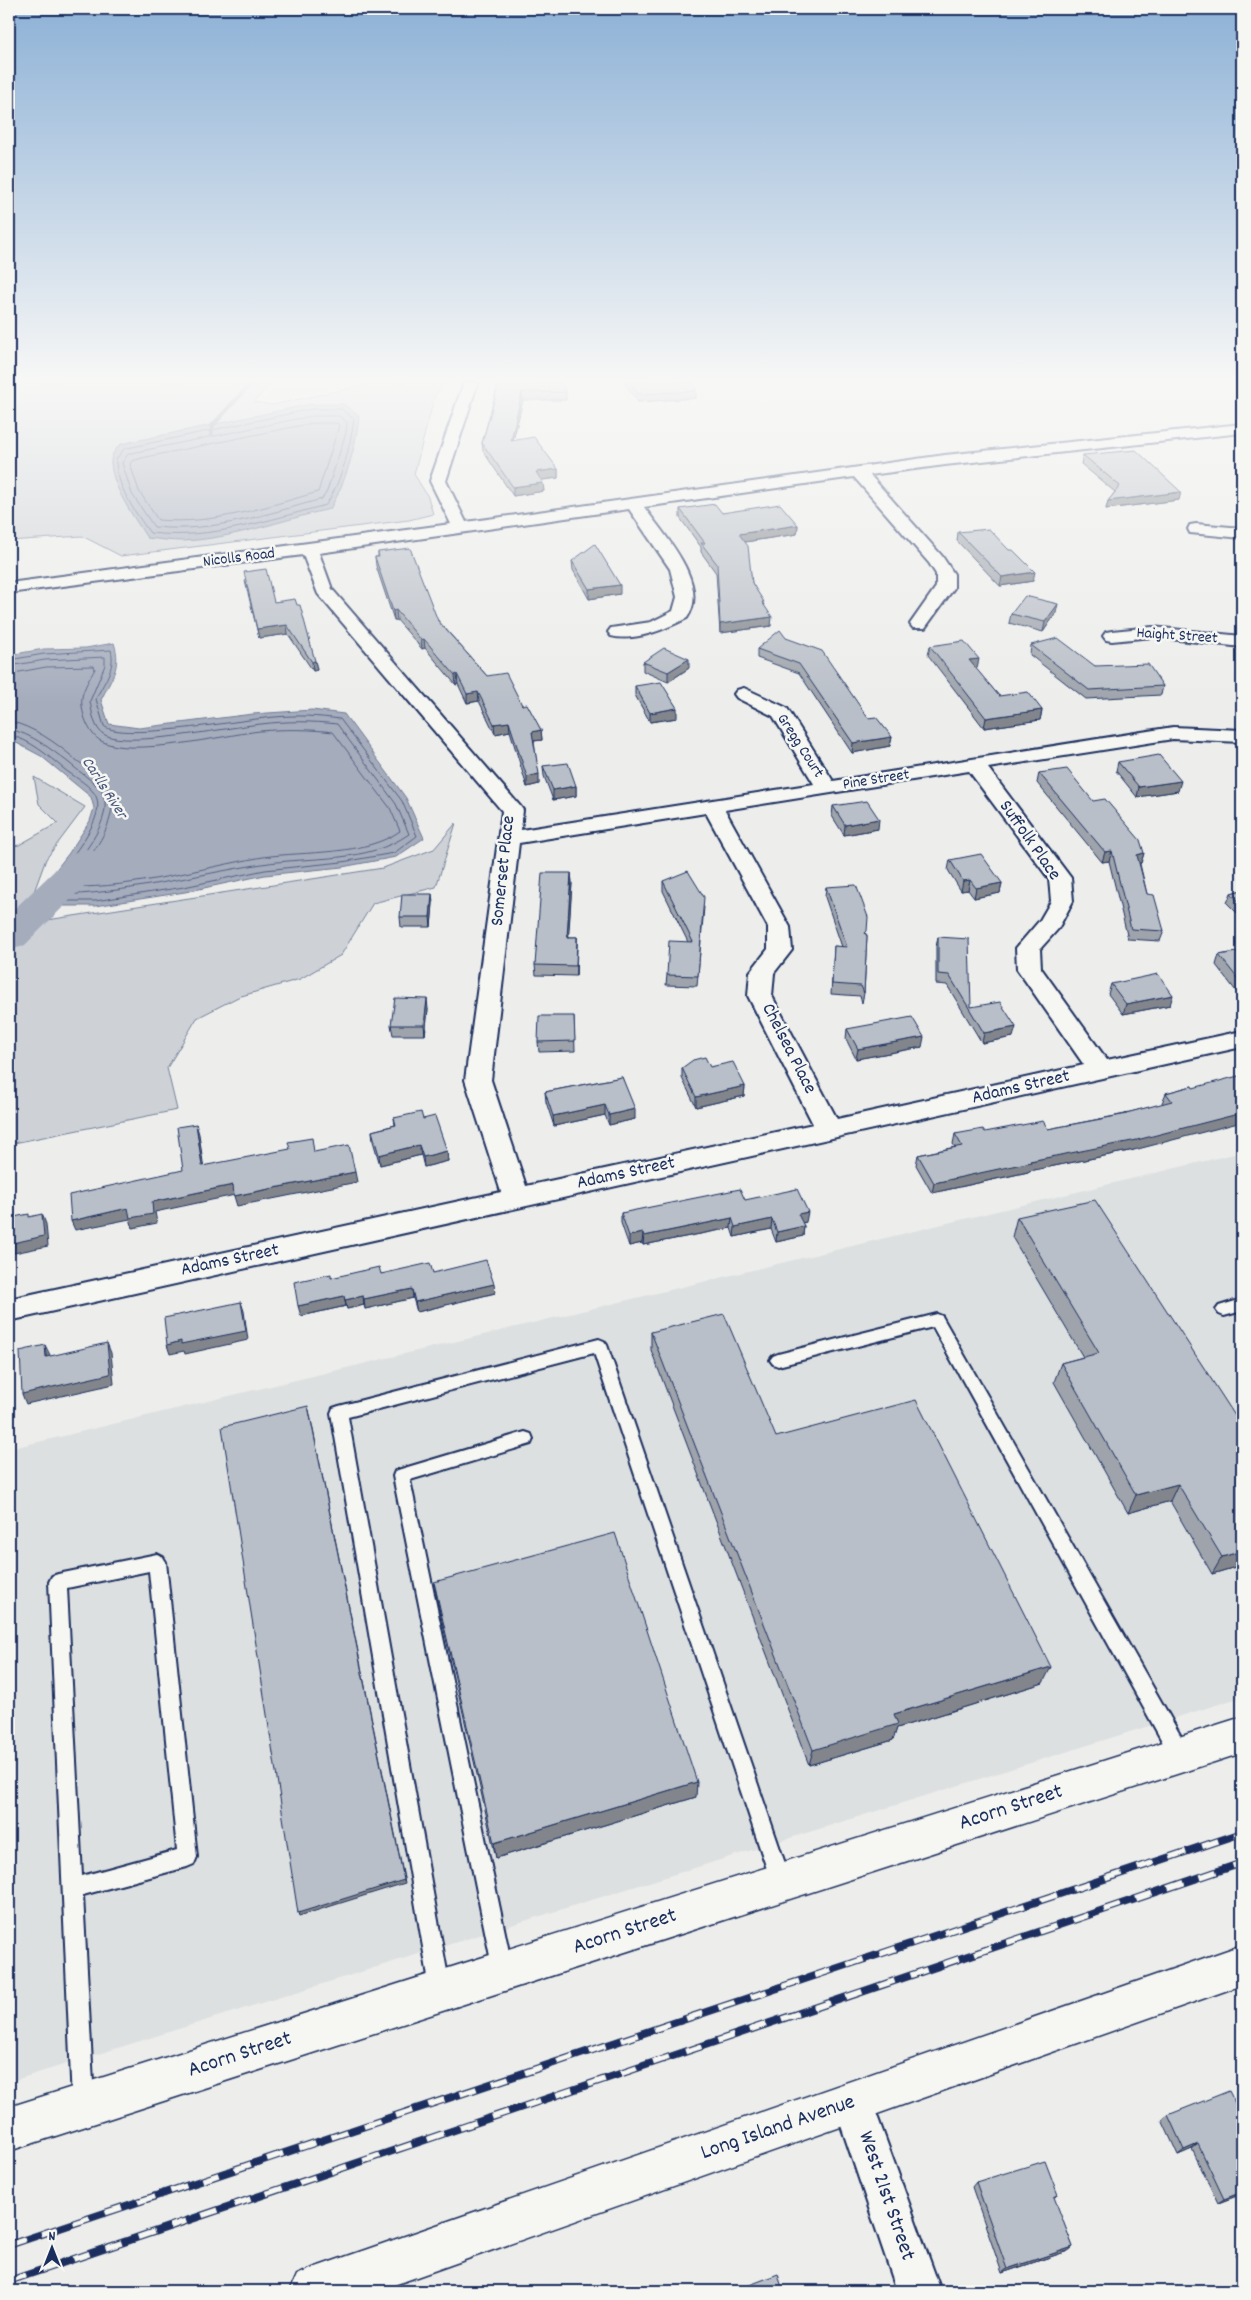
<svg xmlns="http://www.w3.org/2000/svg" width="1251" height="2300" font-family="Dekko,sans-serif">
<rect width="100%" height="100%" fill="#edeeec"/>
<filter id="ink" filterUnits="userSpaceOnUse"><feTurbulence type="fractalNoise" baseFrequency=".02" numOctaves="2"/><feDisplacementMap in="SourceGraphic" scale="10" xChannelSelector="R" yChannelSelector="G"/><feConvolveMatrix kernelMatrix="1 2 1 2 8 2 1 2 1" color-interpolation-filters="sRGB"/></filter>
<g filter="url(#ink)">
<!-- built -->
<path fill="#dde0e1" d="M281 382H378L265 401Z
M1242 1152V1697L9 2082V1449Z"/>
<!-- green -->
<path fill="#ced2d7" stroke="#74809a" d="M9 382H272L254 402 272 405 379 382H445L435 395 414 474 428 497 433 514 409 520 121 556 82 536 9 541Z
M34 777 85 807 46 859 28 908 14 921H41L383 868 434 849 456 823 436 887 373 903 341 955 300 979 238 997 197 1018 167 1068 177 1110 9 1144V847L19 845 58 823 39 804Z"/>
<!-- water -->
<path fill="#a5acbc" stroke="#6e7a96" d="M311 404H343L359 416C356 447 346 482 330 509 281 520 233 539 182 541 171 541 158 539 147 538 134 517 113 489 111 464 110 455 116 449 121 444Z
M114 643C122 667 111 679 101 700L109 724 139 728 253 714 312 710 344 714 406 798 424 838 396 857 342 867 265 875 185 892 95 906H41V889L69 853 90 821 94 808 91 797 41 756 9 739V655L44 649 86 648Z"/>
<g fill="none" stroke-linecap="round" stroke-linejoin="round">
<!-- shore -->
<path stroke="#526184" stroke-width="1" d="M312 409H341L354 419C350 448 342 480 326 505 267 520 212 540 150 533 135 512 116 486 116 459L124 449Z
M312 416H339L347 422 346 433 327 491 322 499C266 514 213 533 154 527L132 494 122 463 128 454Z
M313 423H337L339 426 318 492C265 507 213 525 158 520L139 491 130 464 132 461 142 458Z
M9 660 44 654 111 650C116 669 103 683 96 699L104 726C121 742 245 719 275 717 297 715 318 716 340 719L402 801 417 836 394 853 342 862 265 870 184 887 95 901H48L46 899 49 888C61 867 112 817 94 793 86 782 74 777 64 769 47 755 31 740 9 735
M9 666 45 660 105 657V665L90 701C92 712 94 730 105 735 130 748 228 727 261 724 286 721 311 721 337 724L396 804 409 834C366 864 311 856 262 864 192 875 126 894 55 895L54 891C70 870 123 815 99 788 91 779 78 771 69 763 51 749 32 734 9 729
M9 674 46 667 94 666 95 669C90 678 84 687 82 697 80 710 88 734 101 741 131 758 224 735 260 731 285 729 309 729 333 732L390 808 400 831C365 856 305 851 263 857 200 868 136 888 71 887L69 884C87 860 129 814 104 783 97 774 84 766 75 759 55 742 34 727 9 721"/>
<!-- stream -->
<path stroke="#6e7a96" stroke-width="4.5" d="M211 435 213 425 252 382"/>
<!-- river -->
<path fill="#a5acbc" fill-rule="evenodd" d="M87 849 101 853 107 861 101 869 24 946 9 950V914L73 853Z"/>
<!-- lane casing -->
<g stroke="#1b2f5e" stroke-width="4">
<path id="lane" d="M1242 1299V1311L1224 1316 1219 1314 1216 1310 1219 1306Z
M937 1314 942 1316 1187 1747 1189 1754 1187 1761 1180 1763 1173 1761 933 1327 778 1366 773 1364 770 1360 773 1356 778 1354Z
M599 1339 604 1341 607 1345 791 1881 788 1888 781 1891 774 1888 771 1881 594 1353 348 1417 450 1988 447 1995 440 1998 433 1995 430 1988 331 1413 333 1408 339 1406Z
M525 1432 531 1434 533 1439 531 1444 410 1480 513 1971 510 1978 503 1981 496 1978 493 1971 393 1476 395 1471 401 1469Z
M157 1554 163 1557 166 1562 197 1857 194 1864 187 1867 83 1895 94 2102 91 2110 83 2113 75 2110 72 2102 49 1582 52 1576 58 1574ZM149 1571 177 1850 82 1876 67 1588Z"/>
</g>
<!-- street casing -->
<g stroke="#1b2f5e" stroke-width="4">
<path id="street" d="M464 382H478L446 481 466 522 945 455 1242 424V433L945 465 870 475 942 556 954 574V588L925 628H913L910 624 936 587V574L929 563 854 477 644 507C663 534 711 584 687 618 666 629 635 642 611 636L608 632 611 628 651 622 673 611 677 597 670 569 629 509 319 553 332 589 520 806 523 810 521 830 814 784 773 716 737 698 734 694 737 690 744 688 787 708 833 781 1173 727 1242 730V742L1173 739 988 768 1071 878 1073 901 1058 929 1040 949 1041 968 1107 1060 1242 1031V1047L9 1321V1299L501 1192 465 1080 502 811 318 594 303 555 9 593V583L451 524 430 481ZM969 771 1049 879 1051 901 1040 920 1016 948 1017 969 1084 1065 837 1119 772 996 774 973 792 950 790 927 725 810ZM706 813 768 927V949L750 972 748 996 813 1124 526 1186 491 1080 519 843Z
M1196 524 1242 528V538L1190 533 1188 529 1190 525Z
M1152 627 1242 636V647L1152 637 1112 641 1106 640 1103 636 1106 632 1112 631Z
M853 2082 867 2088 941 2291H897L833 2102 839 2088Z"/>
</g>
<!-- secondary casing -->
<g stroke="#1b2f5e" stroke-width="3">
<path id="secondary" d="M1242 1717V1753L9 2151V2107Z
M1242 1945V1985L377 2291H290L297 2275 313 2268Z"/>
</g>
<!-- lane -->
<use href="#lane" fill="#f6f6f2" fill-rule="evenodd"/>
<!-- street -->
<use href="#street" fill="#f6f6f2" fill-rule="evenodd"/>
<!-- secondary -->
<use href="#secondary" fill="#f6f6f2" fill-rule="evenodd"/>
<!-- rail casing -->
<g stroke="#1b2f5e" stroke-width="8">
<path id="rail" d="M9 2245 1242 1833
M9 2281 1242 1863"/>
</g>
<!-- rail -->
<use href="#rail" stroke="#f6f6f2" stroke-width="5.5" stroke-dasharray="17" stroke-linecap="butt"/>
</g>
<!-- wall -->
<path fill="#9fa4ac" stroke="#1b2f5e" d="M624 382H693L696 391V398L638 402Z
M496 391 566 392V400H523L513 440 558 469V478L541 480 544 491 513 496 483 451 482 443Z
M1083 455 1179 500 1106 509 1108 501 1115 492 1081 464Z
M680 509 722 513 798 525 797 534 745 542 752 583 764 605 771 626 720 633 716 573 701 552V547L680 518Z
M958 532 1009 550 1033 581 1000 586 957 541Z
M378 552 487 676 522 705 541 730 542 740 534 741 539 784 527 787 510 731 495 734 479 701 467 703 458 684 456 685 425 648 422 649 397 620H394L376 566 375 557H378Z
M572 561 620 594 589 599 573 570Z
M245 581 274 602 315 661 317 670 313 671 288 634 259 638Z
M1056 613 1043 632 1009 623 1011 614Z
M786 638 868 718 892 737 890 746 852 753 799 673 757 658V649Z
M1031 645 1095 666 1163 686 1161 695 1086 699 1030 655Z
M930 646 977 668 976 669 999 696 1042 710 1040 720 984 728 928 655Z
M643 662 689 668 668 682 643 671Z
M635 686 677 718 650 722 635 695Z
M1118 762 1178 791 1137 797 1116 771Z
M543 766 576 786V796L553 800 544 776Z
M1039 773 1093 801 1144 853 1141 863 1140 864 1147 894 1164 931 1160 941 1128 939 1109 861 1102 862 1037 783Z
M833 806 878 829 844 835 832 816Z
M950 860 1002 883 1000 893 974 898 968 890 961 891 948 870Z
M571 873 572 883 568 937H577L576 976 536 975 535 965Z
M663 881 704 907 697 986 666 985 667 975 688 942 663 891Z
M826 887 867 935 864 993 862 1003 860 996 831 994 834 946 842 947 825 897Z
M1242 890V918L1227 903 1231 893Z
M433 903 431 927H401L400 917Z
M938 937 971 1007 1013 1037 982 1043 947 985 936 984V947Z
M1242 951V994L1239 995 1216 965 1219 955Z
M1111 984 1170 1005 1123 1014 1108 994Z
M428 1009 425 1035H393L391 1025Z
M574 1016 575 1051 539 1052 538 1042Z
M847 1029 922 1047 856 1059 846 1039Z
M710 1067 745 1086 744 1096 696 1107 682 1078V1068Z
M622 1077 635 1119 609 1125 605 1115 554 1126 546 1102 545 1092Z
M1192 1086 1134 1150 1029 1171 1028 1172 932 1193 916 1165 918 1155 955 1147 953 1144 955 1134 1048 1129 1125 1114 1126 1113 1163 1104 1162 1103 1166 1093Z
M394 1118 423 1119 447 1151 448 1161 424 1167 421 1155 380 1165 373 1141 372 1131 395 1125Z
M745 1200 806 1222 802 1223 804 1226 803 1236 776 1242 771 1229 734 1237 731 1228 643 1245 642 1243 629 1246 621 1223V1213Z
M1017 1217 1242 1565 1212 1574 1170 1501 1128 1513 1054 1382 1061 1363 1083 1357 1012 1237Z
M433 1273 495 1293 417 1312 413 1298 365 1309 364 1305 347 1309 346 1306 301 1316 331 1278 381 1274Z
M651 1332 776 1437 1043 1683 897 1728 893 1740 809 1765 651 1350Z
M434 1582 696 1797 496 1858 437 1599Z
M1168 2115 1242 2117V2194L1218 2203 1192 2149 1178 2155 1162 2120Z
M976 2182 1058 2195 1054 2199 1073 2247 1068 2251 1002 2273 972 2187Z
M1242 2251V2271L1235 2255Z"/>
<!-- shaded-wall -->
<path fill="#82868c" stroke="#1b2f5e" d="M522 392 523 400 511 449V441Z
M558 469V478L536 481V472Z
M543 483 544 491 513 496V487Z
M1181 492 1179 500 1106 509 1108 501Z
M798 525 797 534 738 543 739 534Z
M1035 572 1033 581 1000 586 1002 577Z
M620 585V594L589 599V589Z
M1058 604 1056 613 1043 632 1045 622Z
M396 610 397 620H394L393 611Z
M772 617 771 626 720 633V624Z
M287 625 288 634 259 638 257 629Z
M424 639 425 648 422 649 421 640Z
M689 659V668L668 682V672Z
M979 659 977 668 967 670 969 660Z
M315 661 317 670 313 671 312 662Z
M457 674 458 684 456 685 455 675Z
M478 692 479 701 467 703V694Z
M677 708V718L650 722V713Z
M1042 710 1040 720 984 728 986 718Z
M509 722 510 731 495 734 494 724Z
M541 730 542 740 533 741 532 732Z
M892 737 890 746 852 753 853 743Z
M539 774V784L527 787V777Z
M1181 781 1178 791 1137 797 1139 787Z
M576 786V796L553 800V790Z
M879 819 878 829 844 835 845 825Z
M1112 851 1109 861 1102 862 1105 852Z
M1144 853 1141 863 1135 864 1137 855Z
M571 873 572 883 568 947 567 937Z
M970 880 968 890 961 891 963 881Z
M1002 883 1000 893 974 898 976 888Z
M432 894 433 903 431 927 430 917Z
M577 937V947L576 976V966Z
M1242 986V994L1239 995Z
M1173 995 1170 1005 1123 1014 1126 1004Z
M427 999 428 1009 425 1035 424 1025Z
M1016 1027 1013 1037 982 1043 984 1033Z
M924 1037 922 1047 856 1059 858 1049Z
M745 1086 744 1096 696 1107V1097Z
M605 1105V1115L554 1126 553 1116Z
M635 1109V1119L609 1125V1115Z
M1242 1113V1122L1134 1150 1029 1171 1028 1172 932 1193 934 1183Z
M196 1124 199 1134 205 1176 202 1166Z
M419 1145 421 1155 380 1165 379 1155Z
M447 1151 448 1161 424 1167 423 1157Z
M355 1172 357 1182 237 1206 234 1196Z
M233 1185 235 1195 155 1212 157 1223 133 1228 130 1219 75 1230 71 1221 128 1208 152 1202Z
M808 1212 806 1222 797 1224 798 1214Z
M42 1214 46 1224 48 1246 9 1254V1244Z
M732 1218 731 1228 643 1245 644 1236Z
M772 1219 771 1229 734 1237 735 1227Z
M804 1226 803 1236 776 1242 777 1232Z
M643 1233 642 1243 629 1246V1236Z
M494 1284 495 1293 417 1312 415 1302Z
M412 1289 413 1298 365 1309 364 1299Z
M344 1296 346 1306 301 1316 298 1306Z
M363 1296 364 1305 347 1309 345 1300Z
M241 1302 244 1311 248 1340 185 1354 184 1351 170 1354 167 1345 181 1341Z
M107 1343 111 1353 114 1384 26 1404 22 1394Z
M45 1345 50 1355V1366L46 1357Z
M309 1410 405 1883 299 1916 298 1913Z
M1178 1484 1170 1501 1128 1513 1136 1495Z
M1242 1551V1565L1212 1574 1222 1557Z
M1051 1667 1043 1683 897 1728 893 1740 809 1765 813 1750 894 1714Z
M697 1782 696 1797 496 1858 494 1843Z
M9 1885 13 2007 9 2009Z
M1198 2144 1192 2149 1178 2155 1184 2150Z
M1242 2192V2194L1218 2203 1224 2199Z
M1073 2247 1068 2251 1002 2273 1007 2269Z"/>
<!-- building -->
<path fill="#b9bfc8" stroke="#1b2f5e" d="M496 382H560L566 392H522L511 441 534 437 558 469 536 472 543 483 513 487 482 443 497 391Z
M630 382H693L696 391 638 394Z
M1136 450 1181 492 1108 501 1120 486 1083 455Z
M715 504 722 513 780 504 798 525 739 534 748 546 752 583 764 602H762L772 617 720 624 717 564 701 543H705L680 509Z
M989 529 1009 550H1013L1035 572 1002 577 958 532Z
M595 544 620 585 589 589 572 561Z
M410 548 438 621 487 676 506 673 522 705 527 704 541 730 532 732 539 774 527 777 509 722 494 724 478 692 467 694 457 674 455 675 424 639 421 640 396 610 393 611 375 557H379L378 552Z
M266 569 274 602 295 599 297 605H300L315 661 312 662 287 625 257 629 244 572Z
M1025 596 1058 604 1045 622 1011 614Z
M780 630 786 638 822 651 868 718 876 717 892 737 853 743 799 664 757 649Z
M1058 638 1095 666 1148 664 1163 686 1089 690 1031 645Z
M964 641 979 659 969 660 999 696 1028 692 1042 710 986 718 930 646Z
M664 648 689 659 668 672 643 662Z
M661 682 677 708 650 713 635 686Z
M1159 755 1181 781 1139 787 1118 762Z
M568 763 576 786 553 790 543 766Z
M1067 769 1093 801 1105 799 1140 840 1144 853 1137 855 1147 894 1154 895 1164 931 1131 929 1112 851 1105 852 1039 773Z
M867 801 879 819 845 825 833 806Z
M981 854 1002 883 976 888 970 880 963 881 950 860Z
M688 871 704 897 698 976 667 975 669 941 693 942 663 881Z
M542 873H571L567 937H577L576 966 535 965Z
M856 885 868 917 867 931 865 933 867 936 864 993 861 986 832 984 834 946 847 947 826 887Z
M1242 890V905L1231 893Z
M402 894H432L430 917H400Z
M938 937 969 939 971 1007 1000 1002 1016 1027 984 1033 949 975 938 974Z
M1242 951V984L1219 955Z
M1158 974 1173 995 1126 1004 1111 984Z
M395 998 427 999 424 1025H391Z
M539 1016H574L575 1041 538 1042Z
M912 1017 924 1037 858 1049 847 1029Z
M705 1057 710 1067 733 1062 745 1086 696 1097 682 1068 693 1060Z
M1242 1075V1113L1137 1140 1030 1161 1031 1162 934 1183 918 1155 962 1146 955 1134 983 1129 985 1132 1043 1121 1048 1129 1127 1114 1126 1113 1172 1101 1166 1093 1192 1086 1193 1088Z
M622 1077 635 1109 609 1115 605 1105 553 1116 545 1092Z
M421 1112 423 1119 435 1116 447 1151 423 1157 419 1145 379 1155 372 1131 396 1125 394 1118Z
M196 1124 202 1166 290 1149 288 1142 312 1138 314 1152 349 1145 355 1172 234 1196 233 1185 152 1202 153 1214 130 1218 128 1208 71 1221 69 1195 183 1170 177 1127Z
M740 1189 745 1200 797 1189 808 1212 798 1214 804 1226 777 1232 772 1219 735 1227 732 1218 644 1236 643 1233 629 1236 621 1213Z
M1095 1200 1241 1425 1242 1424V1551L1222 1557 1178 1484 1136 1495 1061 1363 1099 1353 1017 1217Z
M29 1214V1217L42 1214 44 1236 9 1244V1218Z
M486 1260 494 1284 415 1302 412 1289 364 1299 363 1296 345 1300 344 1296 298 1306 294 1282 331 1274V1278L379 1267 381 1274 430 1263 433 1273Z
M241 1302 246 1331 181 1344V1341L167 1345 164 1318Z
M724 1314 776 1437 916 1400 1051 1667 894 1714 898 1724 813 1750 651 1332Z
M107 1343 110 1374 22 1394 20 1351 45 1345 46 1357Z
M308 1406 404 1880 298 1913 222 1427Z
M615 1533 697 1782 494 1843 434 1582Z
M1229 2091 1242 2117V2192L1224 2199 1198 2144 1184 2150 1168 2115Z
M1045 2161 1058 2195 1054 2197 1073 2247 1007 2269 976 2182Z
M778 2274 783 2291H734Z"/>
</g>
<!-- sky -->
<linearGradient id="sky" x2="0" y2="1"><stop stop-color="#8db1d6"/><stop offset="0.54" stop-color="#f7f7f6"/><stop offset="1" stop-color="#f7f7f6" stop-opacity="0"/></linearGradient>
<rect width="1251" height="704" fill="url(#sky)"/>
<g text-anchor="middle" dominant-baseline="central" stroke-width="5" stroke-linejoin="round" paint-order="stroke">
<!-- far-street labels -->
<g font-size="16" fill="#1b2f5e" stroke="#f6f6f2">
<text transform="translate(239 558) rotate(-7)">Nicolls Road</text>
<text transform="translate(1177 636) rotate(4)">Haight Street</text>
<text transform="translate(800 746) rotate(57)">Gregg Court</text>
<text transform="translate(876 780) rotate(-9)">Pine Street</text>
</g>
<!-- far-water labels -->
<g font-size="16" font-style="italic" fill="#44547a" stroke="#f6f6f2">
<text transform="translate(104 788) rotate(57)">Carlls River</text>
</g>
<!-- street labels -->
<g font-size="19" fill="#1b2f5e" stroke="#f6f6f2">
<text transform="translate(1029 841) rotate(55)">Suffolk Place</text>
<text transform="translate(504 871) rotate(-84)">Somerset Place</text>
<text transform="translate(788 1049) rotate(63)">Chelsea Place</text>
<text transform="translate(1021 1088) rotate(-13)">Adams Street</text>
<text transform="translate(626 1174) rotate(-12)">Adams Street</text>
<text transform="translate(230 1261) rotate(-12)">Adams Street</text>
</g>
<!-- near-street labels -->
<g font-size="22" fill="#1b2f5e" stroke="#f6f6f2">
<text transform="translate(1011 1808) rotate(-18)">Acorn Street</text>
<text transform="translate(625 1932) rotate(-18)">Acorn Street</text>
<text transform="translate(240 2055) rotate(-18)">Acorn Street</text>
<text transform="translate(778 2128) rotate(-19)">Long Island Avenue</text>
<text transform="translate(886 2196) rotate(71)">West 21st Street</text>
</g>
</g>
<!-- margin -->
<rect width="1251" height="2300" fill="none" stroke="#f6f6f2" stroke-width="30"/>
<rect x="15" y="15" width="1221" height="2270" fill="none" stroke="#1b2f5e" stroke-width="2" filter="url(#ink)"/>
<!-- north arrow -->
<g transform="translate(52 2248)" stroke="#f6f6f2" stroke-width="4" paint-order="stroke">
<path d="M0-4L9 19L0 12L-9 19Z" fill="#1b2f5e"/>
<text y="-8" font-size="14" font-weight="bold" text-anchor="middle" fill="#1b2f5e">N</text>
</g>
</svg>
